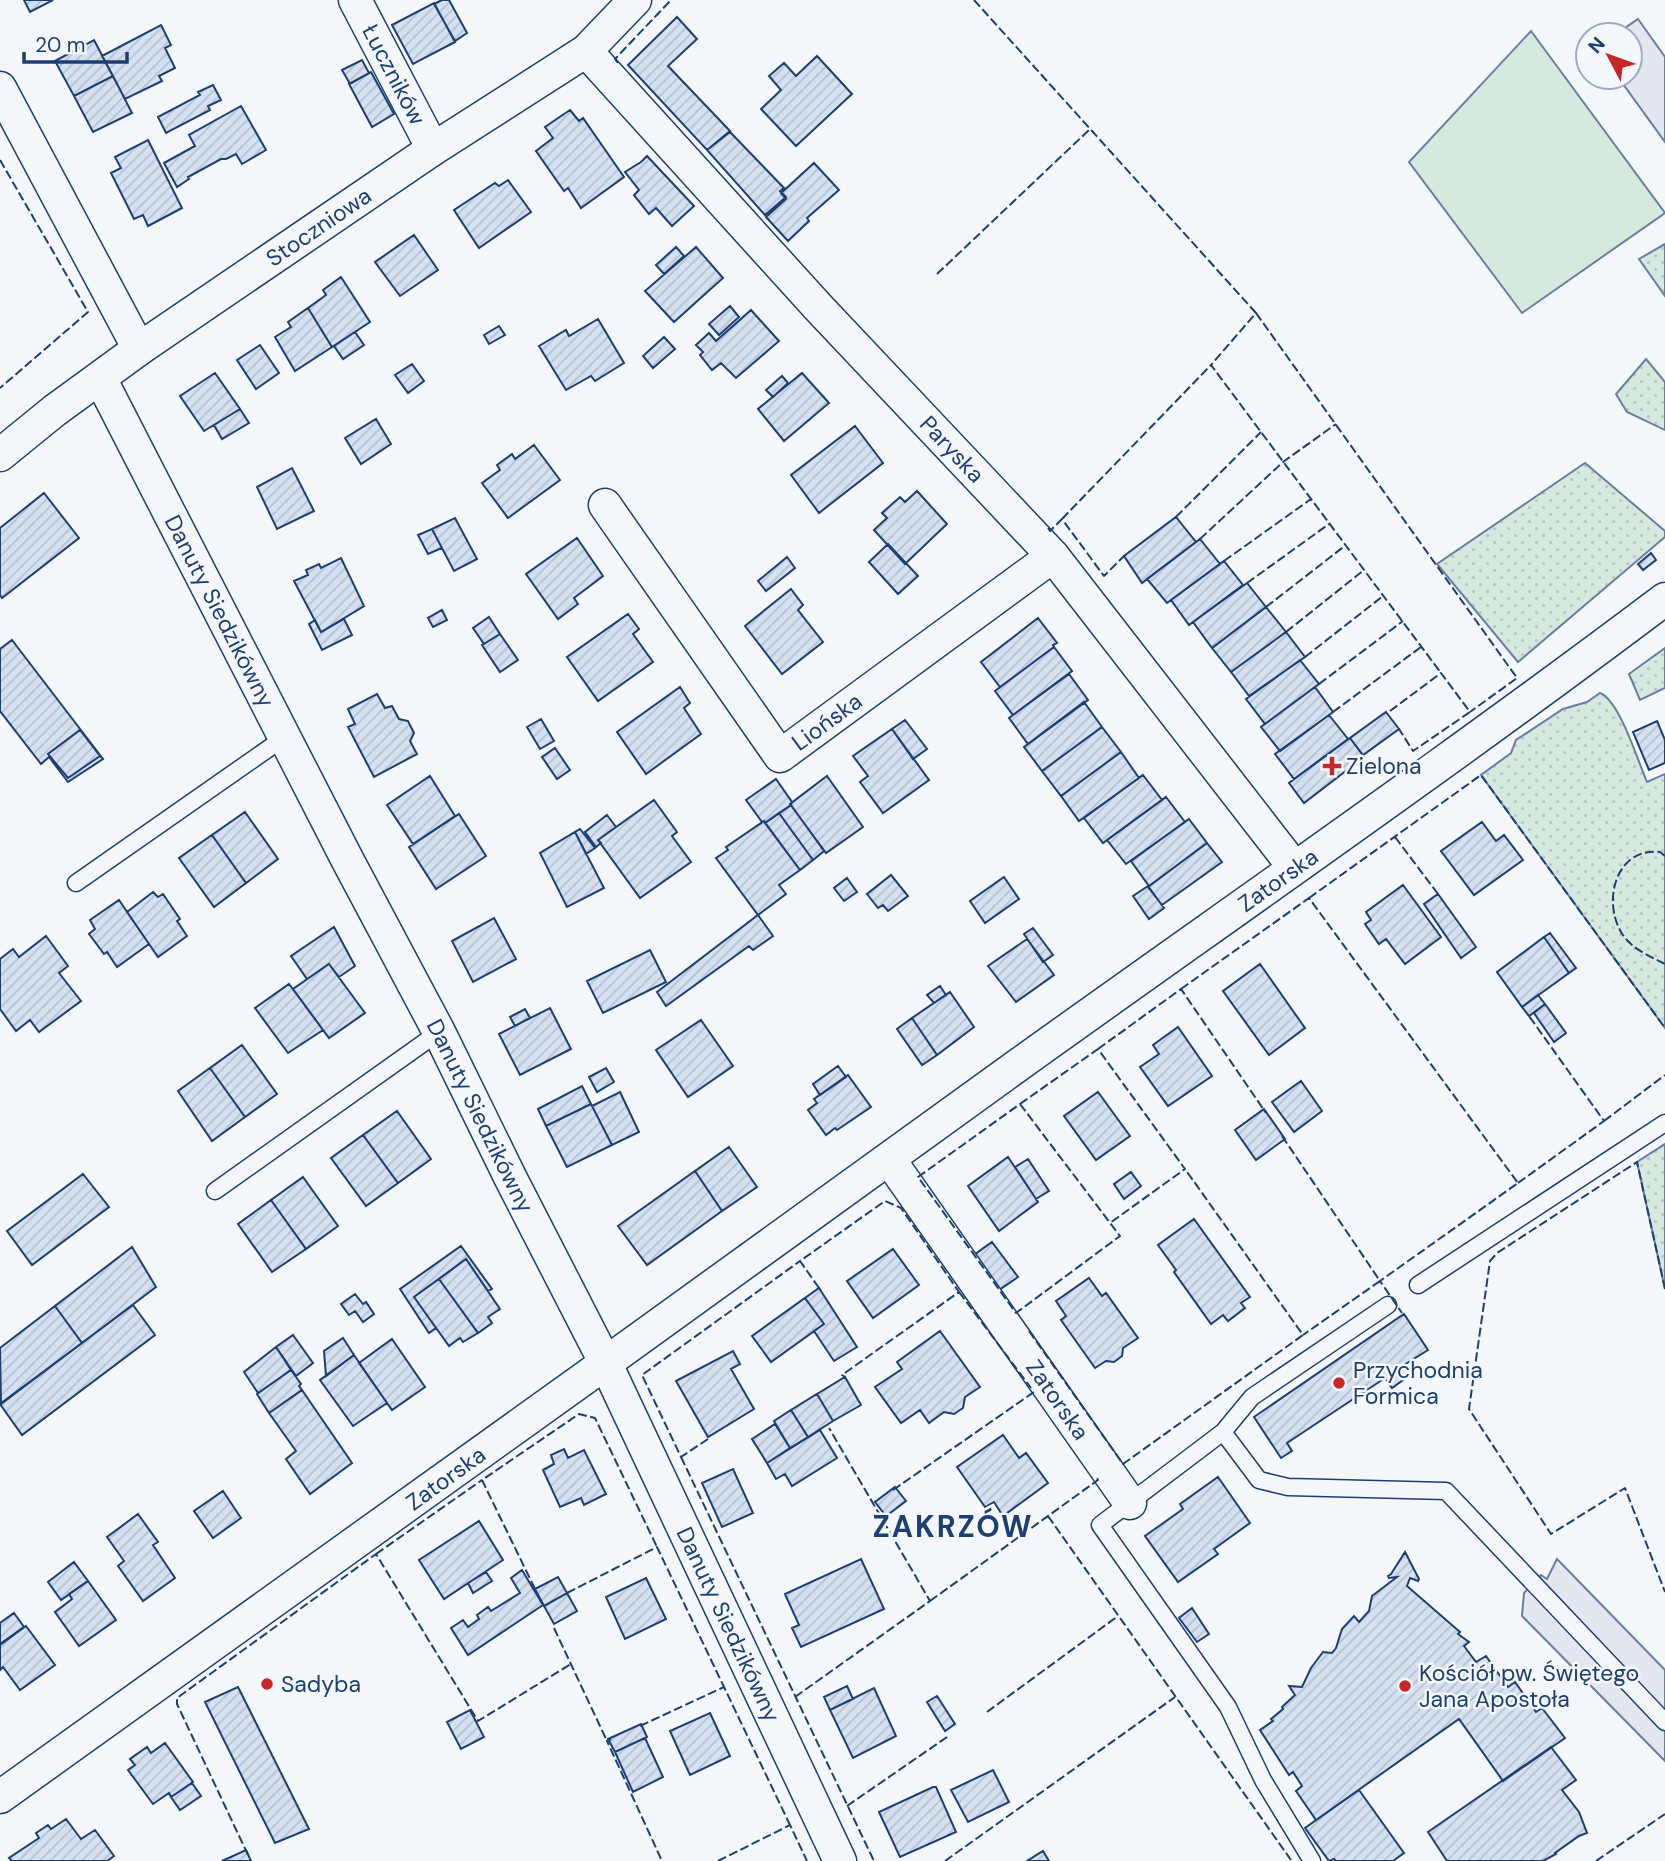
<svg xmlns="http://www.w3.org/2000/svg" width="1665" height="1861" font-family="'DM Sans',sans-serif">
<defs>
<pattern id="green-dots" width="8" height="8" patternUnits="userSpaceOnUse" patternTransform="scale(1.75)"><rect width="8" height="8" fill="#d7e8df"/><path d="M2 2h.1M6 6h.1" fill="none" stroke="#b8c8c3" stroke-width="1.8" stroke-linecap="round"/></pattern>
<pattern id="building-hatch" width="6" height="6" patternUnits="userSpaceOnUse" patternTransform="scale(1.75)"><rect width="6" height="6" fill="#d5e0f0"/><path d="M-1 1l2-2M0 6l6-6M5 7l2-2" fill="none" stroke="#b6c1d1"/></pattern>
</defs>
<rect width="100%" height="100%" fill="#f4f7fb"/>
<!-- green -->
<path fill="url(#green-dots)" stroke="#687fa3" stroke-width="2" d="M1665 244V296L1639 259Z
M1646 359 1665 382V430L1627 412 1616 394Z
M1585 463 1665 531V537L1518 662 1437 564Z
M1665 648V688L1640 700 1629 674Z
M1600 693C1620 701 1638 762 1647 782L1665 774V1028L1481 775 1511 753 1516 740 1563 709 1587 702Z
M1665 1144V1289L1637 1162Z"/>
<!-- pitch -->
<path fill="#d7e8df" stroke="#687fa3" stroke-width="2" d="M1531 31 1665 213 1522 313 1409 162Z"/>
<!-- parking -->
<path fill="#e3e8f0" stroke="#687fa3" stroke-width="2" d="M1638 19 1665 57V142L1618 77H1630V35H1615Z
M1557 1559 1665 1670V1761L1522 1616 1524 1593 1541 1575 1547 1579Z"/>
<!-- building -->
<path fill="url(#building-hatch)" stroke="#1d3f73" stroke-width="2" d="M24 0H53L30 12Z
M442 0H449L467 33 455 41 434 4Z
M434 3 455 42 413 64 392 25Z
M677 17 697 39 668 66 730 131 707 150 628 65Z
M161 25 171 45 165 48 175 68 159 76 162 81 125 99 102 56Z
M94 40 113 76 74 96 55 61Z
M817 56 852 94 796 146 761 109 781 90 769 76 784 63 796 76Z
M362 60 369 73 350 84 342 70Z
M371 72 394 114 372 127 349 84Z
M113 76 132 113 93 132 74 96Z
M213 85 221 100 208 106 210 110 166 133 158 117 200 95 198 92Z
M241 106 266 150 242 164 236 154 226 159H221L188 177 189 179 177 187 164 163 195 146 189 135Z
M570 110 579 121 583 118 624 177 581 208 568 188 564 191 536 151 553 138 545 127Z
M730 132 784 188 780 191 786 197 765 215 707 150Z
M148 140 182 208 148 226 143 215 134 219 111 173 121 168 115 157Z
M647 156 694 206 672 226 656 208 649 214 634 195 639 190 625 172 641 162Z
M814 163 839 190 807 218 809 221 788 241 766 217 786 199 781 193Z
M508 180 531 212 479 248 454 210 495 183 499 186Z
M414 235 438 270 400 296 375 262Z
M676 247 684 256 664 274 656 265Z
M696 247 723 278 674 322 645 291Z
M341 277 370 322 332 347 308 308 326 295 323 290Z
M730 306 739 317 719 335 709 324Z
M308 308 332 347 295 371 275 337 291 327 288 322Z
M751 310 779 341 736 378 721 363 712 370 700 355 703 352 696 345 709 333 716 341Z
M598 319 624 363 595 381 591 376 566 390 539 346 566 330 569 336Z
M499 326 505 335 489 344 484 335Z
M355 332 364 345 343 359 334 346Z
M664 337 675 349 653 368 643 356Z
M260 345 279 373 256 389 237 360Z
M412 364 424 381 408 393 395 375Z
M215 373 240 409 204 431 180 396Z
M802 373 829 403 784 441 758 409Z
M782 376 788 383 773 397 766 390Z
M240 409 249 423 222 439 214 425Z
M376 419 391 444 361 464 345 438Z
M855 426 883 463 819 513 791 475Z
M534 445 560 480 508 518 482 483 500 470 497 465 512 454 515 459Z
M292 468 314 511 277 529 257 487Z
M917 491 947 524 905 564 874 530 887 518 882 513 900 497 905 502Z
M44 493 79 538 2 598 0 595V528Z
M1176 517 1196 542 1142 583 1124 556Z
M455 518 477 559 454 571 432 529Z
M432 529 442 548 428 554 418 535Z
M577 538 603 576 574 598 578 604 558 619 526 574Z
M1200 539 1220 564 1167 603 1147 579Z
M888 544 918 576 898 594 869 562Z
M1651 553 1656 560 1643 570 1638 564Z
M787 557 795 568 766 591 758 581Z
M341 558 364 606 321 632 294 581 308 575 306 570 319 564 321 568Z
M1224 561 1243 585 1189 625 1171 600Z
M1247 583 1266 607 1212 648 1193 622Z
M791 589 803 605 798 610 823 642 782 674 745 626Z
M1266 607 1286 632 1231 672 1212 648Z
M442 610 447 620 433 627 428 618Z
M628 614 639 629 633 634 653 662 598 701 567 657Z
M489 617 500 634 484 644 473 628Z
M1038 618 1057 643 1053 645 1054 647 1000 687 981 662Z
M344 619 352 635 322 650 309 624 315 620 321 632Z
M1286 632 1305 657 1249 696 1231 672Z
M500 634 518 660 500 672 482 645Z
M12 640 103 759 68 782 49 757 41 764 0 711V649Z
M1054 647 1072 671 1013 715 995 691Z
M1300 660 1319 684 1265 724 1246 699Z
M1069 674 1088 700 1028 744 1009 718Z
M680 687 690 703 684 708 701 734 646 774 617 732Z
M1315 687 1333 712 1280 751 1261 727Z
M377 694 385 708 392 706 399 719 408 721 414 733 410 741 417 754 374 777 348 727 355 724 348 709Z
M1084 702 1102 727 1042 771 1024 747Z
M1386 712 1399 729 1363 755 1350 738Z
M1329 715 1348 739 1294 779 1275 754Z
M541 719 554 741 540 749 527 727Z
M905 720 927 749 913 759 892 729Z
M1657 721 1665 740V763L1649 770 1633 732Z
M1102 727 1121 752 1061 796 1042 771Z
M892 729 929 780 883 813 860 782 868 776 853 756Z
M80 730 100 756 68 778 48 754Z
M1350 738 1364 757 1304 803 1289 783Z
M555 748 570 770 557 779 542 757Z
M1121 752 1139 778 1079 821 1061 796Z
M1143 775 1162 800 1103 843 1084 818Z
M430 776 455 816 413 844 387 805Z
M827 776 863 827 826 853 790 804Z
M776 779 792 802 791 805 765 823 764 821 762 822 746 800Z
M1166 797 1185 822 1126 864 1107 840Z
M654 800 677 832 672 836 691 862 640 898 598 840Z
M791 805 824 851 813 860 779 813Z
M245 812 278 859 246 883 212 835Z
M779 813 813 860 800 870 765 823Z
M459 814 486 856 436 889 409 847Z
M607 815 616 827 598 840 601 843 596 847 585 832Z
M1189 819 1207 843 1149 886 1131 861Z
M764 821 800 870 779 885 786 894 758 915 716 858 728 850 726 847Z
M1482 822 1496 841 1504 835 1523 860 1474 895 1441 851Z
M580 829 595 848 586 854 575 832Z
M575 832 604 888 567 907 540 853Z
M212 835 246 883 214 907 179 858Z
M1207 843 1222 862 1162 905 1148 887Z
M891 875 908 896 888 911 883 905 878 908 867 894Z
M1004 877 1019 899 985 923 970 901Z
M847 878 857 892 844 901 834 888Z
M1403 885 1441 937 1405 964 1386 939 1379 944 1365 924 1371 920 1366 912Z
M1148 886 1164 908 1149 919 1133 896Z
M153 892 158 897 163 894 180 919 177 921 187 936 158 957 127 912Z
M1438 894 1476 947 1461 958 1424 904Z
M119 900 149 944 117 967 107 952 104 954 89 934 95 929 90 920Z
M758 915 773 936 753 950 749 946 666 1006 657 992Z
M494 918 516 959 473 982 452 941Z
M334 927 355 966 339 977 329 964 307 979 291 956Z
M1033 928 1053 955 1043 962 1024 934Z
M1550 933 1576 968 1569 973 1544 937Z
M46 936 68 966 59 973 81 1001 39 1032 30 1020 16 1031 0 1009V959L13 949 19 957Z
M1544 937 1569 973 1522 1007 1497 972Z
M1027 939 1054 975 1016 1002 988 966Z
M650 950 666 982 603 1013 587 981Z
M329 964 365 1013 329 1038 293 989Z
M1260 964 1305 1028 1269 1055 1223 991Z
M289 984 323 1030 288 1053 255 1008Z
M940 986 946 995 934 1003 927 995Z
M950 992 974 1027 937 1055 912 1018Z
M1538 995 1545 1004 1529 1016 1522 1007Z
M1545 1004 1566 1033 1554 1042 1534 1013Z
M550 1008 571 1049 520 1075 499 1034Z
M525 1009 530 1018 515 1026 510 1017Z
M912 1018 937 1055 922 1065 897 1029Z
M701 1020 733 1066 688 1097 656 1050Z
M1178 1027 1212 1076 1168 1106 1140 1067 1159 1054 1153 1045Z
M242 1045 277 1094 245 1117 210 1068Z
M838 1066 846 1077 820 1095 813 1084Z
M210 1068 245 1117 212 1141 178 1091Z
M606 1068 614 1082 597 1092 589 1077Z
M848 1075 871 1107 837 1130 835 1128 826 1135 808 1110 817 1103 814 1099Z
M1301 1081 1322 1111 1294 1132 1272 1102Z
M582 1086 591 1104 546 1126 538 1109Z
M620 1092 639 1132 612 1145 592 1106Z
M1098 1092 1130 1136 1096 1160 1064 1116Z
M591 1104 612 1145 567 1167 546 1126Z
M1264 1109 1285 1139 1256 1160 1235 1130Z
M397 1111 431 1159 398 1183 363 1135Z
M363 1135 398 1183 366 1206 331 1158Z
M729 1147 757 1187 722 1211 695 1171Z
M1008 1157 1038 1202 999 1231 968 1186Z
M1028 1159 1049 1191 1036 1199 1015 1167Z
M695 1171 722 1211 647 1265 618 1226Z
M1131 1172 1141 1186 1124 1199 1114 1184Z
M83 1174 109 1207 32 1265 7 1231Z
M303 1177 338 1226 306 1249 271 1200Z
M271 1200 306 1249 272 1272 238 1224Z
M1194 1219 1250 1297 1241 1303 1245 1308 1228 1321 1223 1315 1211 1324 1174 1272 1176 1270 1158 1245Z
M992 1242 1018 1277 999 1290 974 1255Z
M461 1246 492 1289 488 1291 466 1259 414 1297 436 1328 429 1333 400 1289Z
M132 1247 156 1287 82 1343 55 1306Z
M893 1249 919 1285 873 1318 847 1281Z
M466 1259 500 1309 488 1317 492 1323 478 1333 439 1279Z
M1089 1278 1102 1296 1106 1293 1138 1338 1123 1348 1122 1356 1114 1362 1106 1361 1095 1368 1061 1320 1066 1316 1056 1301Z
M439 1279 478 1333 463 1342 460 1338 449 1346 414 1297Z
M819 1288 857 1347 834 1361 814 1331 824 1324 805 1298Z
M355 1294 363 1304 366 1302 374 1314 363 1322 355 1311 349 1315 341 1304Z
M805 1298 824 1324 771 1362 752 1336Z
M133 1305 155 1335 22 1435 0 1404Z
M55 1306 82 1343 1 1404 0 1348Z
M1404 1314 1428 1350 1404 1365 1410 1375 1392 1388 1385 1378 1287 1443 1292 1451 1281 1458 1254 1417Z
M940 1331 980 1387 965 1397 963 1408 954 1414 944 1412 929 1423 920 1410 901 1423 875 1387 902 1369 897 1362Z
M293 1335 313 1363 296 1376 276 1347Z
M343 1338 354 1355 326 1376 324 1351Z
M392 1339 425 1387 392 1410 359 1363Z
M276 1347 291 1370 258 1393 244 1372Z
M733 1351 740 1364 731 1369 754 1409 708 1437 676 1381Z
M354 1355 387 1403 353 1426 320 1380Z
M291 1370 301 1384 299 1386 302 1390 269 1413 257 1394Z
M845 1377 861 1405 833 1421 817 1394Z
M302 1390 352 1463 310 1494 286 1459 296 1451 269 1413Z
M817 1394 833 1421 808 1437 791 1410Z
M791 1410 808 1437 790 1448 774 1421Z
M775 1424 790 1448 767 1463 752 1439Z
M820 1430 837 1458 792 1486 785 1474 776 1479 767 1463Z
M1003 1435 1019 1458 1026 1453 1048 1483 1003 1516 994 1502 985 1507 957 1467Z
M564 1449 568 1458 584 1450 606 1494 584 1505 581 1498 560 1507 543 1470 554 1464 551 1455Z
M733 1469 753 1513 722 1527 702 1483Z
M1218 1477 1250 1523 1214 1549 1218 1554 1178 1582 1145 1536 1183 1509 1180 1504Z
M895 1487 906 1501 886 1516 875 1502Z
M223 1491 241 1518 213 1538 194 1511Z
M138 1514 158 1542 153 1545 175 1578 143 1601 118 1566 124 1561 107 1537Z
M479 1521 503 1560 444 1599 419 1560Z
M1405 1552 1419 1579 1418 1581 1410 1578 1407 1586 1460 1632 1458 1634 1469 1642 1464 1646 1476 1662 1486 1656 1508 1687 1515 1682 1536 1712 1542 1708 1565 1738 1503 1781 1459 1719 1316 1820 1296 1791 1302 1786 1293 1772 1289 1775 1260 1730 1273 1721 1271 1719 1283 1709 1282 1707 1295 1695 1289 1686 1302 1687 1311 1668 1323 1652 1332 1653 1336 1648 1342 1629 1354 1616 1359 1622 1369 1611 1372 1596 1397 1577 1389 1578 1388 1576 1391 1574Z
M861 1559 884 1609 801 1647 792 1628 799 1625 785 1594Z
M74 1562 88 1581 61 1600 48 1582Z
M522 1570 543 1605 468 1655 451 1628 463 1620 468 1627 479 1619 477 1615 488 1607 491 1611 520 1593 511 1578Z
M486 1572 492 1581 473 1593 468 1583Z
M558 1577 567 1593 544 1606 535 1589Z
M646 1578 666 1619 625 1639 606 1597Z
M88 1581 116 1620 79 1646 55 1612 72 1599 69 1594Z
M567 1593 577 1611 554 1624 544 1606Z
M1192 1608 1209 1634 1197 1642 1179 1618Z
M14 1613 24 1627 0 1644V1623Z
M26 1626 55 1665 20 1690 3 1667 0 1670V1645Z
M847 1686 853 1699 830 1710 824 1697Z
M238 1687 309 1829 275 1843 205 1702Z
M874 1688 896 1736 853 1758 830 1710Z
M937 1696 955 1724 945 1731 927 1702Z
M470 1710 484 1737 461 1749 447 1722Z
M710 1713 730 1756 690 1775 670 1731Z
M641 1724 647 1737 615 1752 608 1739Z
M645 1738 663 1777 633 1792 615 1752Z
M165 1743 193 1782 171 1797 169 1793 153 1804 128 1770 135 1765 130 1759 147 1747 151 1753Z
M1551 1747 1576 1780 1562 1790 1579 1812 1587 1833 1579 1836 1555 1853 1556 1854 1543 1861H1447L1428 1832Z
M993 1770 1009 1802 968 1822 951 1790Z
M192 1783 201 1796 180 1810 171 1797Z
M933 1787H936L956 1832 900 1857 879 1812Z
M1359 1790 1404 1853 1393 1861H1336L1334 1859 1329 1861 1305 1828Z
M66 1819 81 1839 95 1830 114 1856 107 1861H12L9 1858 39 1838 36 1833 48 1825 51 1829Z
M246 1850 251 1861H222Z
M1043 1851 1049 1861H1027Z"/>
<g fill="none" stroke-linecap="round" stroke-linejoin="round">
<!-- lane casing -->
<g stroke="#1d3f73" stroke-width="19">
<path id="lane" d="M76 883 285 737
M215 1191 439 1032
M1418 1285 1665 1123
M1223 1432 1259 1480 1288 1487 1446 1491 1665 1722
M1312 1861 1263 1780 1228 1707 1100 1525 1223 1432 1252 1397 1388 1305"/>
</g>
<!-- street casing -->
<g stroke="#1d3f73" stroke-width="35">
<g id="street">
<path id="s1" d="M355 0 433 149"/>
<path id="s2" d="M586 51 818 307 1053 556 1294 867"/>
<path d="M0 88 139 349"/>
<path id="s3" d="M100 378 347 859 439 1032 510 1177 606 1364 840 1861"/>
<path id="s4" d="M0 455 54 411 139 349 433 149 586 51 635 0"/>
<path id="s5" d="M605 505 780 756 1053 556"/>
<path id="s6" d="M889 1159 1130 1503"/>
<path id="s7" d="M0 1797C342 1555 681 1308 1021 1063 1236 909 1454 758 1665 599"/>
</g>
</g>
<!-- lane -->
<use href="#lane" stroke="#f4f7fb" stroke-width="16"/>
<!-- street -->
<use href="#street" stroke="#f4f7fb" stroke-width="32"/>
<!-- fence -->
<path stroke="#1d3f73" stroke-width="2" stroke-dasharray="9 3.5" stroke-linecap="butt" d="M974 0 1256 313 1211 365 1441 673
M618 63 615 59 671 0
M0 160 88 312 0 388
M937 274 1089 130
M1256 313 1517 678 1470 712
M1176 517 1261 432
M1062 519 1211 365
M1048 528 1050 531 1062 519 1104 576 1124 556
M1200 539 1283 462 1336 424
M1224 561 1311 499
M1247 583 1329 524
M1266 607 1346 545
M1286 632 1364 570
M1305 657 1383 596
M1319 684 1403 621
M1390 711 1441 673 1470 712 1413 751 1399 729
M1333 712 1421 647
M1395 837 1438 894
M1665 856 1660 852C1617 847 1602 899 1621 932 1630 948 1649 956 1665 964
M1309 898 1481 775 1665 1028
M1181 989 1309 898 1518 1183 1380 1281 1402 1313
M1098 1049 1181 989 1266 1113
M1020 1104 1120 1236 1016 1313 918 1177Z
M1020 1104 1098 1049 1185 1169 1110 1223
M1604 1121 1665 1075
M1282 1136 1380 1281 1303 1335
M1518 1183 1604 1121 1529 1016
M819 1288 800 1261 885 1201 901 1208 959 1292 842 1375 845 1377
M1665 1289 1637 1162 1497 1253 1490 1261 1469 1409 1551 1534 1625 1488 1665 1592
M959 1292 1031 1388
M1029 1331 1123 1464 1303 1335 1185 1169
M708 1439 681 1457 642 1375 800 1261
M681 1457 874 1861
M893 1490 1034 1392
M1048 1516 1291 1860
M376 1554 482 1480
M535 1589 482 1480 579 1414 595 1418 657 1547
M567 1593 657 1547 724 1687
M930 1601 1098 1480 1097 1478
M554 1628 607 1741
M795 1697 930 1601 829 1428
M987 1712 1118 1616
M640 1726 724 1687 790 1825
M611 1739 607 1741 662 1861
M847 1806 947 1737
M248 1855 177 1704V1698L376 1554 478 1721 571 1664
M718 1861 790 1825 807 1861
M945 1861 1175 1697
M1596 1861 1665 1814"/>
</g>
<!-- markers -->
<g fill="#c62828" stroke="#f4f7fb" stroke-width="2.5">
<path d="M1328.5 755.5h7v7h7v7h-7v7h-7v-7h-7v-7h7z"/>
<circle cx="1339" cy="1383" r="7"/>
<circle cx="267" cy="1684" r="7"/>
<circle cx="1405" cy="1686" r="7"/>
</g>
<g text-anchor="middle" dominant-baseline="central" stroke-width="5" stroke-linejoin="round" paint-order="stroke">
<!-- street labels -->
<g font-size="23" fill="#1d3f73" stroke="#f4f7fb">
<text stroke="none"><textPath href="#s1" startOffset="84">Łuczników</textPath></text>
<text stroke="none"><textPath href="#s4" startOffset="392">Stoczniowa</textPath></text>
<text stroke="none"><textPath href="#s2" startOffset="541">Paryska</textPath></text>
<text stroke="none"><textPath href="#s3" startOffset="262">Danuty Siedzikówny</textPath></text>
<text stroke="none"><textPath href="#s5" startOffset="364">Liońska</textPath></text>
<text stroke="none"><textPath href="#s7" startOffset="1573">Zatorska</textPath></text>
<text stroke="none"><textPath href="#s3" startOffset="830">Danuty Siedzikówny</textPath></text>
<text stroke="none"><textPath href="#s6" startOffset="294">Zatorska</textPath></text>
<text stroke="none"><textPath href="#s7" startOffset="548">Zatorska</textPath></text>
<text stroke="none"><textPath href="#s3" startOffset="1396">Danuty Siedzikówny</textPath></text>
</g>
<!-- poi labels -->
<g font-size="23" fill="#1d3f73" stroke="#f4f7fb" text-anchor="start">
<text x="1346" y="766">Zielona</text>
<text x="1353" y="1370">Przychodnia<tspan x="1353" dy="26">Formica</tspan></text>
<text x="1419" y="1673">Kościół pw. Świętego<tspan x="1419" dy="26">Jana Apostoła</tspan></text>
<text x="281" y="1684">Sadyba</text>
</g>
<!-- district labels -->
<g font-size="30" font-weight="bold" letter-spacing="2" fill="#1d3f73" stroke="#f4f7fb">
<text x="953" y="1526">ZAKRZÓW</text>
</g>
</g>
<!-- north arrow -->
<g transform="translate(1609 56) rotate(311)"><circle r="33" fill="#f4f7fb" stroke="#9eadc5" stroke-width="2"/>
<path d="M0-5L12 26L0 18L-12 26Z" fill="#c62828"/>
<text y="-10" font-size="19" font-weight="bold" text-anchor="middle" fill="#1d3f73">N</text>
</g>
<!-- scale -->
<path d="M24 52v10h103v-10" fill="none" stroke="#1d3f73" stroke-width="3.5"/>
<text x="35" y="52" font-size="21" fill="#1d3f73" stroke="#f4f7fb" stroke-width="5" paint-order="stroke">20 m</text>
</svg>
